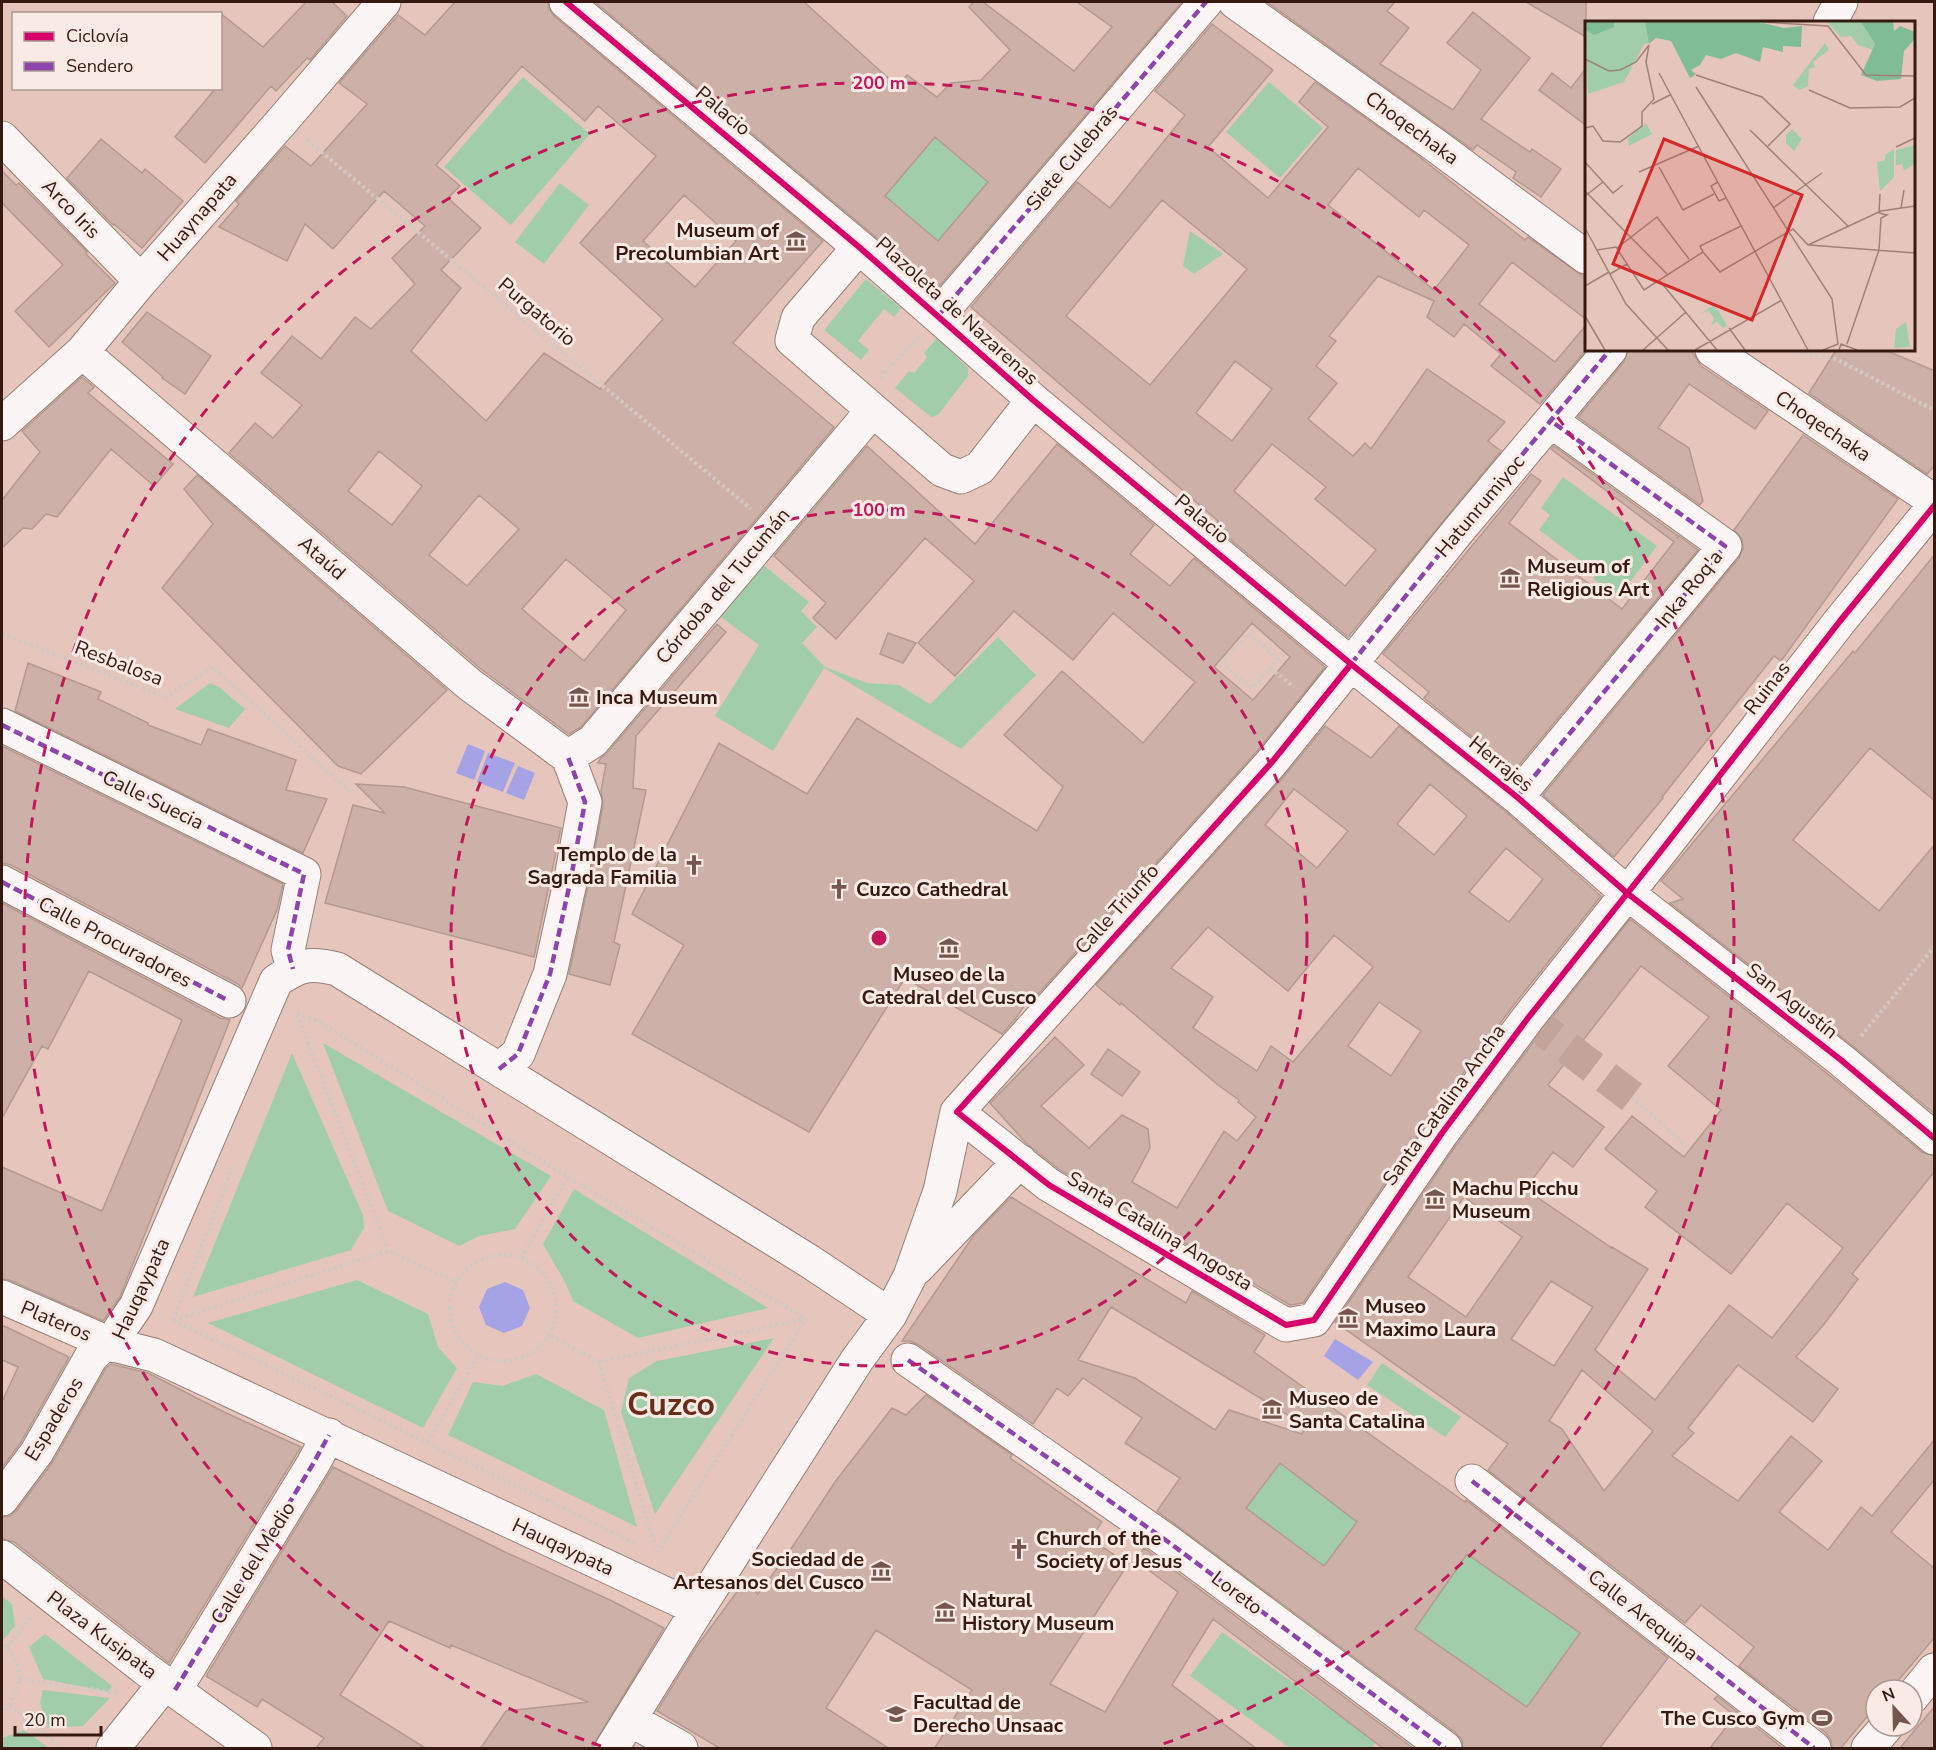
<svg xmlns="http://www.w3.org/2000/svg" width="1936" height="1750" font-family="'Nunito Sans',sans-serif">
<rect width="100%" height="100%" fill="#e6c6bc"/>
<!-- green -->
<path fill="#a2cdaa" d="M523 77 590 134 511 225 444 167Z
M1269 82 1323 128 1280 178 1226 132Z
M935 137 988 182 938 241 885 196Z
M560 183 589 205 544 264 515 242Z
M1190 231 1223 254 1194 274 1183 266Z
M866 279 901 308 894 317 884 309 858 341 869 350 861 360 824 330Z
M937 338 968 368V376L938 415 931 417 895 388 909 371 914 373 927 358 924 353Z
M1563 477 1657 546 1619 597 1593 579 1597 573 1539 530 1550 515 1541 508Z
M762 564 809 602 801 611 817 627 802 643 825 667 867 683 899 685 930 704 998 637 1036 675 961 749 824 668 773 751 715 716 759 645 715 613Z
M210 683 219 687 245 709 229 728 175 709Z
M323 1043 551 1176 515 1229 479 1236 459 1246 388 1211Z
M292 1053 363 1215 364 1228 351 1250 193 1297Z
M574 1189 768 1308 638 1338 573 1301 565 1282 543 1244Z
M357 1280 428 1314 438 1347 457 1368 423 1428 208 1323Z
M774 1338 655 1514 621 1412 629 1378 657 1361Z
M1382 1363 1461 1417 1445 1437 1367 1385Z
M536 1374 604 1410 637 1527 448 1435 473 1382 502 1386Z
M1280 1463 1357 1522 1324 1566 1246 1508Z
M1467 1554 1580 1633 1527 1707 1415 1629Z
M2 1596 12 1604 15 1626 3 1640Z
M1222 1632 1376 1742 1372 1748H1290L1190 1676Z
M45 1634 112 1686 109 1692 43 1679 29 1647Z
M43 1690 110 1698 83 1726 48 1728 40 1703Z
M24 1730 49 1748H2V1738Z"/>
<!-- water -->
<path fill="#a5a2e5" d="M468 744 485 751 474 780 456 773Z
M488 753 515 763 503 792 477 782Z
M518 766 535 773 524 800 506 793Z
M505 1282 523 1290 530 1308 522 1326 504 1333 486 1325 479 1307 487 1289Z
M1335 1339 1373 1362 1358 1380 1324 1356Z"/>
<!-- building -->
<path fill="#cdb1a8" stroke="#b49991" stroke-width="1.5" fill-rule="evenodd" d="M306 2H332L347 16 310 60 307 58 276 91 271 86 205 163 175 137 216 88H220V13L263 47Z
M455 2H548L549 9 554 16 823 241 733 343 834 427 581 727 569 734 481 669 229 453 255 423 273 438 302 405 261 373 292 336 321 359 355 317 371 329 415 284 392 258 425 226 384 191 333 249 305 224 287 261 219 227 239 204 236 201 285 146 311 166 367 104 339 83 398 15 425 35ZM522 66 585 121 598 106 656 156 580 243 663 319 600 389 544 353 486 421 411 351 461 288 441 270 481 228 448 198 460 186 436 165ZM684 195 736 241 695 287 643 241ZM379 451 422 486 392 525 348 491ZM479 495 519 529 467 586 429 555ZM566 559 626 610 584 661 522 609Z
M595 2H804L897 86 907 75 937 97 951 83 981 80 1010 50 969 7 974 2H983L1074 71 1112 27 1077 2H1182L936 290 871 233ZM935 137 988 182 938 241 885 196Z
M1267 2H1395L1387 11 1409 28 1380 64 1453 110 1481 70 1447 43 1473 12 1530 58 1481 119 1530 152 1532 149 1561 169 1541 197 1513 178 1516 172 1477 145 1473 150Z
M1526 2H1586V37Z
M1212 24 1273 70 1208 147 1268 198 1328 127 1299 102 1315 82 1412 151 1525 240 1528 237 1587 279V320L1512 262 1479 304 1555 362 1587 324V349L1540 404 1491 366 1501 354 1464 324 1454 337 1427 317 1434 301 1378 276 1329 336 1336 341 1316 366 1337 383 1308 419 1353 456 1365 443 1371 449 1427 369 1505 422 1488 441 1501 451 1348 637 1214 526 1218 521 971 307 1077 182 1110 208 1185 115 1155 91ZM1358 168 1419 217 1424 210 1469 245 1434 290 1328 205ZM1162 200 1247 269 1150 385 1066 316ZM1235 361 1272 389 1232 441 1196 413ZM1272 444 1326 487 1315 499 1376 550 1345 586 1234 491Z
M1587 67V126L1539 90 1552 73 1571 88Z
M101 139 142 173 145 169 183 201 142 248 114 224 113 225 67 178Z
M2 171 16 185 19 183 87 252 86 254 115 283 49 347 15 311 63 265 2 203Z
M147 312 211 356 185 394 162 378 163 377 122 342Z
M1628 350H1691L1701 366 1768 411 1755 429 1689 384 1658 428 1689 448 1703 501 1700 505 1578 417 1624 362Z
M1836 350H1885L1935 371V465L1927 474 1809 393Z
M82 377 94 387 88 393 173 464 154 486 111 449 57 517 46 514 32 529 23 528 2 548V500L40 452 22 431Z
M1803 435 1898 499 1781 661 1774 656 1662 797 1663 798 1614 857 1543 795 1739 558 1743 549 1742 539 1734 530Z
M1057 444 1154 525 1130 554 1170 586 1194 558 1325 667 1258 750 1038 994 1033 992 1016 1018 1002 1034 905 978 809 1132 632 1034 684 945 632 914 719 743 807 794 857 718 1037 831 1063 787 1004 735 1062 671 1143 743 1195 682 1113 613 1073 660 1014 611 955 676 918 643 974 581 925 538 836 639 813 618 826 603 774 556 867 446 975 544ZM1252 623 1290 657 1253 700 1214 667Z
M1554 446 1678 536 1677 538 1679 536 1698 550 1514 771 1424 698 1429 692 1383 654 1531 474 1541 481 1509 523 1622 609 1674 542 1551 449Z
M197 475 447 690 361 774 338 766 162 588 213 524 184 489Z
M1935 554V801L1870 748 1793 840 1879 911 1935 844V1114L1853 1046 1670 903 1683 899 1661 881 1853 651 1855 653Z
M717 624 726 632 636 736 633 788 646 790 614 942 620 945 610 985 569 974 589 881 603 805 601 791 606 764 598 763 600 759 607 753Z
M888 633 916 643 903 663 880 654Z
M28 663 101 692 98 699 148 723V725L201 745 208 729 296 760 286 790 327 799 303 853 15 711Z
M1325 726 1371 758 1399 726 1505 811 1601 896 1513 1006 1427 1122 1303 1303 1290 1305 1060 1170 1026 1143 990 1103 1055 1037 1084 1065 1041 1106 1089 1148 1122 1115 1148 1129 1150 1148 1132 1182 1177 1208 1224 1131 1237 1141 1256 1117 1238 1102 1239 1100 1218 1085 1121 1003 1120 1005 1096 985 1286 774ZM1430 784 1467 816 1434 855 1397 824ZM1294 789 1348 831 1317 868 1265 825ZM1506 848 1543 879 1509 922 1469 892ZM1208 927 1288 991 1334 935 1373 967 1293 1062 1271 1046 1257 1071 1193 1028 1213 997 1171 968ZM1379 1002 1421 1031 1391 1076 1348 1046Z
M2 746 283 884 277 910 242 988 238 984 11 865 2 863Z
M356 784 404 787 561 828 534 957 325 903 353 805 385 813Z
M2 903 220 1018 230 1020 129 1274 120 1297 103 1321 9 1280 2 1279V1167L102 1211 182 1020 89 971 48 1049 42 1046 2 1118Z
M1630 919 1829 1075 1922 1152 1935 1156V1171L1852 1274 1858 1279 1825 1323 1796 1357 1838 1389 1813 1422 1738 1365 1688 1428 1694 1433 1672 1456 1738 1501 1791 1436 1822 1461 1779 1512 1828 1550 1861 1507 1872 1516 1935 1439V1479L1891 1532 1935 1569V1637L1890 1690H1876V1706L1840 1749H1832L1831 1740 1826 1733 1739 1666 1754 1647 1701 1605 1685 1623 1488 1470 1508 1444 1335 1322 1457 1144 1543 1029ZM1641 966 1709 1017 1668 1066 1721 1110 1684 1157 1632 1116 1605 1149 1657 1191 1645 1207 1731 1274 1787 1203 1843 1248 1772 1338 1729 1305 1655 1400 1595 1350 1648 1269 1612 1247V1248L1525 1189 1553 1152 1573 1167 1604 1127 1548 1085ZM1464 1197 1522 1237 1466 1317 1408 1277ZM1551 1281 1593 1307 1554 1366 1511 1339ZM1582 1370 1653 1431 1604 1491 1562 1429 1549 1421Z
M1108 1049 1140 1072 1122 1096 1091 1074Z
M1011 1197 1186 1303 1192 1291 1265 1335 1254 1352 1465 1502 1466 1500 1668 1658 1599 1749H1463L1462 1740 1456 1733 1157 1511 1180 1478 1125 1443 1142 1418 1083 1378 1068 1396 1057 1388 1033 1424 919 1345 910 1341H902L974 1235ZM1111 1307 1306 1426 1302 1434 1229 1410 1215 1430 1135 1378 1078 1360ZM1280 1463 1357 1522 1324 1566 1246 1508ZM1467 1554 1580 1633 1527 1707 1415 1629Z
M2 1325 69 1357 21 1442 2 1468V1402L18 1367 2 1360Z
M111 1364 148 1373 226 1413 301 1447 169 1663 14 1542 2 1539V1517L10 1516 17 1510 52 1463 106 1368Z
M926 1395 1012 1455 1010 1458 1102 1522 1090 1539 1128 1564 1050 1684 1105 1712 1178 1592 1135 1560 1144 1548 1414 1749H1384L1213 1619 1172 1685 1257 1749H934L972 1690 876 1630 826 1708 890 1749H721L657 1711 697 1646 745 1581 758 1594 789 1552 835 1482 892 1408 906 1415Z
M333 1467 503 1551 612 1601 664 1628 591 1749H480L506 1711 588 1702 451 1645 450 1648 389 1621 340 1695 427 1749H315L324 1738 262 1699 257 1707 206 1676Z
M1717 1696 1784 1749H1709L1735 1716 1714 1699Z
M1935 1706V1749H1899Z"/>
<g fill="none" stroke-linecap="round" stroke-linejoin="round">
<!-- minor-tunnel -->
<path stroke="#c3a49a" stroke-width="33" stroke-dasharray="33 16" stroke-linecap="butt" d="M1528 1018 1632 1097"/>
<!-- minor casing -->
<g stroke="#977d74" stroke-width="35">
<path id="minor" d="M566 2 859 247 1033 400 1351 664 1517 797 1627 893 1841 1060 1934 1138
M1235 2 1439 148 1586 257
M1830 22 1841 2
M2 138 141 281
M859 247 798 318 792 340 942 470 961 477 980 468 1033 400
M939 315 1206 2
M1610 350 1458 531 1272 762 957 1112 1049 1185 1286 1325 1314 1320 1442 1133 1528 1018 1657 856 1840 621 1934 506
M1712 350 1934 501
M82 352 469 684 568 757
M2 424 82 352 141 281 283 120 384 2
M2 725 304 874 288 950 293 969
M568 757 593 741 873 410
M1517 797 1725 546 1551 421
M2 882 229 1001
M499 1069 518 1054 550 974 571 878 585 802 568 757
M917 1268 1020 1161
M2 1297 110 1344 154 1355 698 1609
M110 1344 136 1306 276 981C299 965 309 962 337 969L809 1261 890 1315
M908 1360 1167 1541 1445 1748
M1472 1481 1814 1748
M2 1499 37 1452 91 1357 102 1346 110 1344
M2 1557 148 1671 255 1748
M175 1690 313 1464 329 1435
M1912 1697 1934 1670
M631 1720 681 1748
M113 1748 165 1683
M612 1748 698 1609 857 1360 890 1315 910 1276 940 1191 957 1112
M1868 1748 1887 1726"/>
</g>
<!-- path -->
<path stroke="#d2c8c4" stroke-width="4" stroke-dasharray="3 3" stroke-linecap="butt" d="M307 140 751 509
M1786 350 1836 359 1934 410
M880 378 918 337
M2 634 166 697 213 667 352 794
M1249 634 1278 659 1252 688 1222 663Z
M1270 668 1294 687
M297 1013 318 1021 568 1177 806 1319
M297 1014 388 1250
M1861 1036 1934 947
M1632 1097 1687 1146
M450 1308a53 53 0 1 1 106 0a53 53 0 1 1-106 0Z
M521 1258 568 1177
M173 1320 637 1544
M173 1320 233 1166
M174 1320 388 1251 457 1282
M551 1336 599 1362 657 1552
M599 1362 806 1319
M428 1442 478 1356
M657 1553 806 1319
M2 1645C27 1660 22 1695 2 1712
M6 1647 31 1618
M19 1679 117 1693
M10 1705 62 1748"/>
<!-- minor -->
<use href="#minor" stroke="#fbf6f5" stroke-width="33"/>
<!-- quiet -->
<path stroke="#8e44ad" stroke-width="4.5" stroke-dasharray="9 4.5" stroke-linecap="butt" d="M939 315 1206 2
M1351 664 1458 531 1610 350
M2 725 304 874 288 950 293 969
M1517 797 1725 546 1551 421
M2 882 229 1001
M499 1069 518 1054 550 974 571 878 585 802 568 757
M908 1360 1167 1541 1445 1748
M1472 1481 1814 1748
M175 1690 313 1464 329 1435"/>
<!-- cycleway casing -->
<g stroke="#f9eae5" stroke-width="10">
<path id="cycleway" d="M566 2 859 247 1033 400 1351 664 1517 797 1627 893 1841 1060 1934 1138
M1351 664 1272 762 957 1112 1049 1185 1286 1325 1314 1320 1442 1133 1528 1018 1657 856 1840 621 1934 506"/>
</g>
<!-- cycleway -->
<use href="#cycleway" stroke="#d6006c" stroke-width="6"/>
</g>
<!-- distance rings -->
<g fill="none" stroke="#c2185b" stroke-width="3" stroke-dasharray="10 8">
<circle cx="879" cy="938" r="428"/>
<path d="M601 1746A855 855 0 1 1 1157 1746"/>
</g>
<!-- icons -->
<defs>
<g id="museum-bare" transform="scale(1.62)"><path d="M0-6L6-3V-2H-6V-3ZM-5-1h2V3h-2ZM-1-1h2V3h-2ZM3-1h2V3H3ZM-6 4H6V6H-6Z" fill="#74564e" stroke="#f9eae5" stroke-width="2.5" paint-order="stroke"/></g>
<g id="church-bare" transform="scale(1.62)"><path d="M-1.2-6h2.4v3.5h3.3v2.4h-3.3V6h-2.4V-.1h-3.3v-2.4h3.3Z" fill="#74564e" stroke="#f9eae5" stroke-width="2.5" paint-order="stroke"/></g>
<g id="university-bare" transform="scale(1.62)"><path d="M0-5L7-2L0 1L-7-2ZM-4 1L0 2.5L4 1V4Q0 6-4 4Z" fill="#74564e" stroke="#f9eae5" stroke-width="2.5" paint-order="stroke"/></g>
<g id="stadium-bare" transform="scale(1.62)"><path d="M0-5a6.5 5 0 1 0 0 10a6.5 5 0 1 0 0-10ZM-3.5-1.8h7v3.6h-7Z" fill="#74564e" stroke="#f9eae5" stroke-width="2.5" paint-order="stroke"/></g>
</defs>
<g fill-rule="evenodd">
<use href="#museum-bare" x="796" y="241"/>
<use href="#museum-bare" x="1510" y="578"/>
<use href="#museum-bare" x="579" y="697"/>
<use href="#church-bare" x="694" y="865"/>
<use href="#church-bare" x="839" y="889"/>
<use href="#museum-bare" x="949" y="948"/>
<use href="#museum-bare" x="1435" y="1199"/>
<use href="#museum-bare" x="1348" y="1318"/>
<use href="#museum-bare" x="1272" y="1409"/>
<use href="#church-bare" x="1019" y="1549"/>
<use href="#museum-bare" x="881" y="1571"/>
<use href="#museum-bare" x="945" y="1612"/>
<use href="#university-bare" x="896" y="1714"/>
<use href="#stadium-bare" x="1822" y="1718"/>
</g>
<g text-anchor="middle" dominant-baseline="central" stroke-width="6" stroke-linejoin="round" paint-order="stroke">
<!-- street labels -->
<g font-size="20" fill="#361a12" stroke="#f9eae5">
<text transform="translate(723 111) rotate(40)">Palacio</text>
<text transform="translate(1412 128) rotate(36)">Choqechaka</text>
<text transform="translate(1072 158) rotate(-50)">Siete Culebras</text>
<text transform="translate(71 209) rotate(46)">Arco Iris</text>
<text transform="translate(197 217) rotate(-49)">Huaynapata</text>
<text transform="translate(957 311) rotate(42)">Plazoleta de Nazarenas</text>
<text transform="translate(537 312) rotate(40)">Purgatorio</text>
<text transform="translate(1823 426) rotate(34)">Choqechaka</text>
<text transform="translate(1480 506) rotate(-50)">Hatunrumiyoc</text>
<text transform="translate(1202 519) rotate(40)">Palacio</text>
<text transform="translate(322 558) rotate(41)">Ataúd</text>
<text transform="translate(723 586) rotate(-50)">Córdoba del Tucumán</text>
<text transform="translate(1689 589) rotate(-51)">Inka Roq'a</text>
<text transform="translate(119 663) rotate(21)">Resbalosa</text>
<text transform="translate(1767 688) rotate(-52)">Ruinas</text>
<text transform="translate(1501 764) rotate(39)">Herrajes</text>
<text transform="translate(153 800) rotate(26)">Calle Suecia</text>
<text transform="translate(1117 909) rotate(-48)">Calle Triunfo</text>
<text transform="translate(115 942) rotate(28)">Calle Procuradores</text>
<text transform="translate(1792 1001) rotate(38)">San Agustín</text>
<text transform="translate(1444 1105) rotate(-54)">Santa Catalina Ancha</text>
<text transform="translate(1160 1231) rotate(31)">Santa Catalina Angosta</text>
<text transform="translate(141 1289) rotate(-65)">Hauqaypata</text>
<text transform="translate(56 1321) rotate(23)">Plateros</text>
<text transform="translate(54 1419) rotate(-59)">Espaderos</text>
<text transform="translate(563 1547) rotate(25)">Hauqaypata</text>
<text transform="translate(253 1563) rotate(-58)">Calle del Medio</text>
<text transform="translate(1237 1593) rotate(37)">Loreto</text>
<text transform="translate(1643 1615) rotate(38)">Calle Arequipa</text>
<text transform="translate(102 1635) rotate(37)">Plaza Kusipata</text>
</g>
<!-- poi labels -->
<g font-size="20" font-weight="bold" fill="#361a12" stroke="#f9eae5" text-anchor="start">
<text x="779" y="230" text-anchor="end">Museum of<tspan x="779" dy="23">Precolumbian Art</tspan></text>
<text x="1527" y="566">Museum of<tspan x="1527" dy="23">Religious Art</tspan></text>
<text x="596" y="697">Inca Museum</text>
<text x="677" y="854" text-anchor="end">Templo de la<tspan x="677" dy="23">Sagrada Familia</tspan></text>
<text x="856" y="889">Cuzco Cathedral</text>
<text x="949" y="974" text-anchor="middle">Museo de la<tspan x="949" dy="23">Catedral del Cusco</tspan></text>
<text x="1452" y="1188">Machu Picchu<tspan x="1452" dy="23">Museum</tspan></text>
<text x="1365" y="1306">Museo<tspan x="1365" dy="23">Maximo Laura</tspan></text>
<text x="1289" y="1398">Museo de<tspan x="1289" dy="23">Santa Catalina</tspan></text>
<text x="1036" y="1538">Church of the<tspan x="1036" dy="23">Society of Jesus</tspan></text>
<text x="864" y="1559" text-anchor="end">Sociedad de<tspan x="864" dy="23">Artesanos del Cusco</tspan></text>
<text x="962" y="1600">Natural<tspan x="962" dy="23">History Museum</tspan></text>
<text x="913" y="1702">Facultad de<tspan x="913" dy="23">Derecho Unsaac</tspan></text>
<text x="1805" y="1718" text-anchor="end">The Cusco Gym</text>
</g>
<!-- town labels -->
<g font-size="32" font-weight="bold" fill="#6a2d1a" stroke="#f9eae5">
<text x="671" y="1404">Cuzco</text>
</g>
</g>
<!-- overview -->
<g transform="translate(1585 21)">
<rect width="330" height="330" fill="#e6c6bc"/>
<path d="M0 1H60L64 22 59 23 39 61 3 73ZM242 1H276L290 23 288 29 273 24 266 15 256 16ZM240 22 244 29 228 41 230 46 224 48 223 65 214 69 208 64ZM61 102 67 113 44 125 43 117ZM207 108 217 118 209 130 201 122V114ZM330 124V142L319 150 317 143 311 144V129ZM309 128V156L295 170 292 141 300 139V134ZM128 285 133 289 142 305 138 307 132 300 126 305 129 297 124 290 116 292ZM321 301 325 326 309 327 311 308Z" fill="#a2cdaa"/>
<path d="M0 1H29V6L9 14 0 9ZM60 1H174L199 7 217 5 216 26 198 25V31L178 26 175 41 151 32 136 38 121 34 115 44 106 49 111 53 105 57 86 20 71 17 64 23ZM276 1H308L309 10 315 5 330 11V18L319 30 316 58 292 60 276 54 290 23Z" fill="#80bd96"/>
<path fill="none" stroke="#a08178" stroke-width="1.5" d="M178 1 243 5 281 54 330 55M0 38 24 50 35 49 51 41 64 24 61 41 69 78 57 91V105L35 121 18 120 8 105 0 107M74 52 223 329M111 54 177 76 205 103 183 125M111 66 247 278 253 323 238 329M224 69 265 87 315 86 330 77M67 83 85 74M165 109 264 206M311 126 330 117M0 141 28 172 38 164M74 146 98 189 129 173M54 151 114 125M133 161 126 165 134 180 141 177M0 170 82 253M0 175 18 161M188 187 237 152M316 187 319 169M294 192 295 173M0 207 41 283 83 329M223 224 296 190 330 185M224 224 330 232M32 227 72 196 104 238M12 229 31 226 59 269 118 231M118 231 135 251 208 208 223 224M118 231 115 225 156 205M25 253 42 243M74 259 132 329M0 265 24 251M0 295 20 329M144 307 160 329M262 323 294 229 296 197 302 194 294 192M58 329 101 291M110 329 197 279M254 329 256 323 272 329"/>
<path fill="#d62828" fill-opacity="0.15" stroke="#d62828" stroke-width="3" d="M79 118 217 174 167 299 28 243Z"/>
<rect width="330" height="330" fill="none" stroke="#361a12" stroke-width="3"/>
</g>
<circle cx="879" cy="938" r="9" fill="#c2185b" stroke="#f9eae5" stroke-width="3"/>
<g font-size="18" text-anchor="middle" font-weight="bold" fill="#c2185b" stroke="#f9eae5" stroke-width="6" stroke-linejoin="round" paint-order="stroke">
<text x="879" y="89">200 m</text>
<text x="879" y="516">100 m</text>
</g>
<!-- border -->
<rect width="1936" height="1750" fill="none" stroke="#361a12" stroke-width="6"/>
<!-- legend -->
<rect x="12" y="12" width="210" height="78" fill="#f9eae5" stroke="#ab9791" stroke-width="1.5"/>
<rect x="24" y="32" width="30" height="9" fill="#d6006c" stroke="#ab9791" stroke-width="1.5"/>
<text x="66" y="42" font-size="18" fill="#361a12">Ciclovía</text>
<rect x="24" y="62" width="30" height="9" fill="#8e44ad" stroke="#ab9791" stroke-width="1.5"/>
<text x="66" y="72" font-size="18" fill="#361a12">Sendero</text>
<!-- north arrow -->
<g transform="translate(1894 1708) rotate(338)"><circle r="28" fill="#f9eae5" stroke="#ab9791" stroke-width="1.5"/>
<path d="M0-4.5L10 22L0 15L-10 22Z" fill="#74564e"/>
<text y="-9" font-size="16" font-weight="bold" text-anchor="middle" fill="#361a12">N</text>
</g>
<!-- scale -->
<path d="M15 1726v9h86v-9" fill="none" stroke="#361a12" stroke-width="3"/>
<text x="24" y="1726" font-size="18" fill="#361a12" stroke="#f9eae5" stroke-width="4.5" paint-order="stroke">20 m</text>
</svg>
